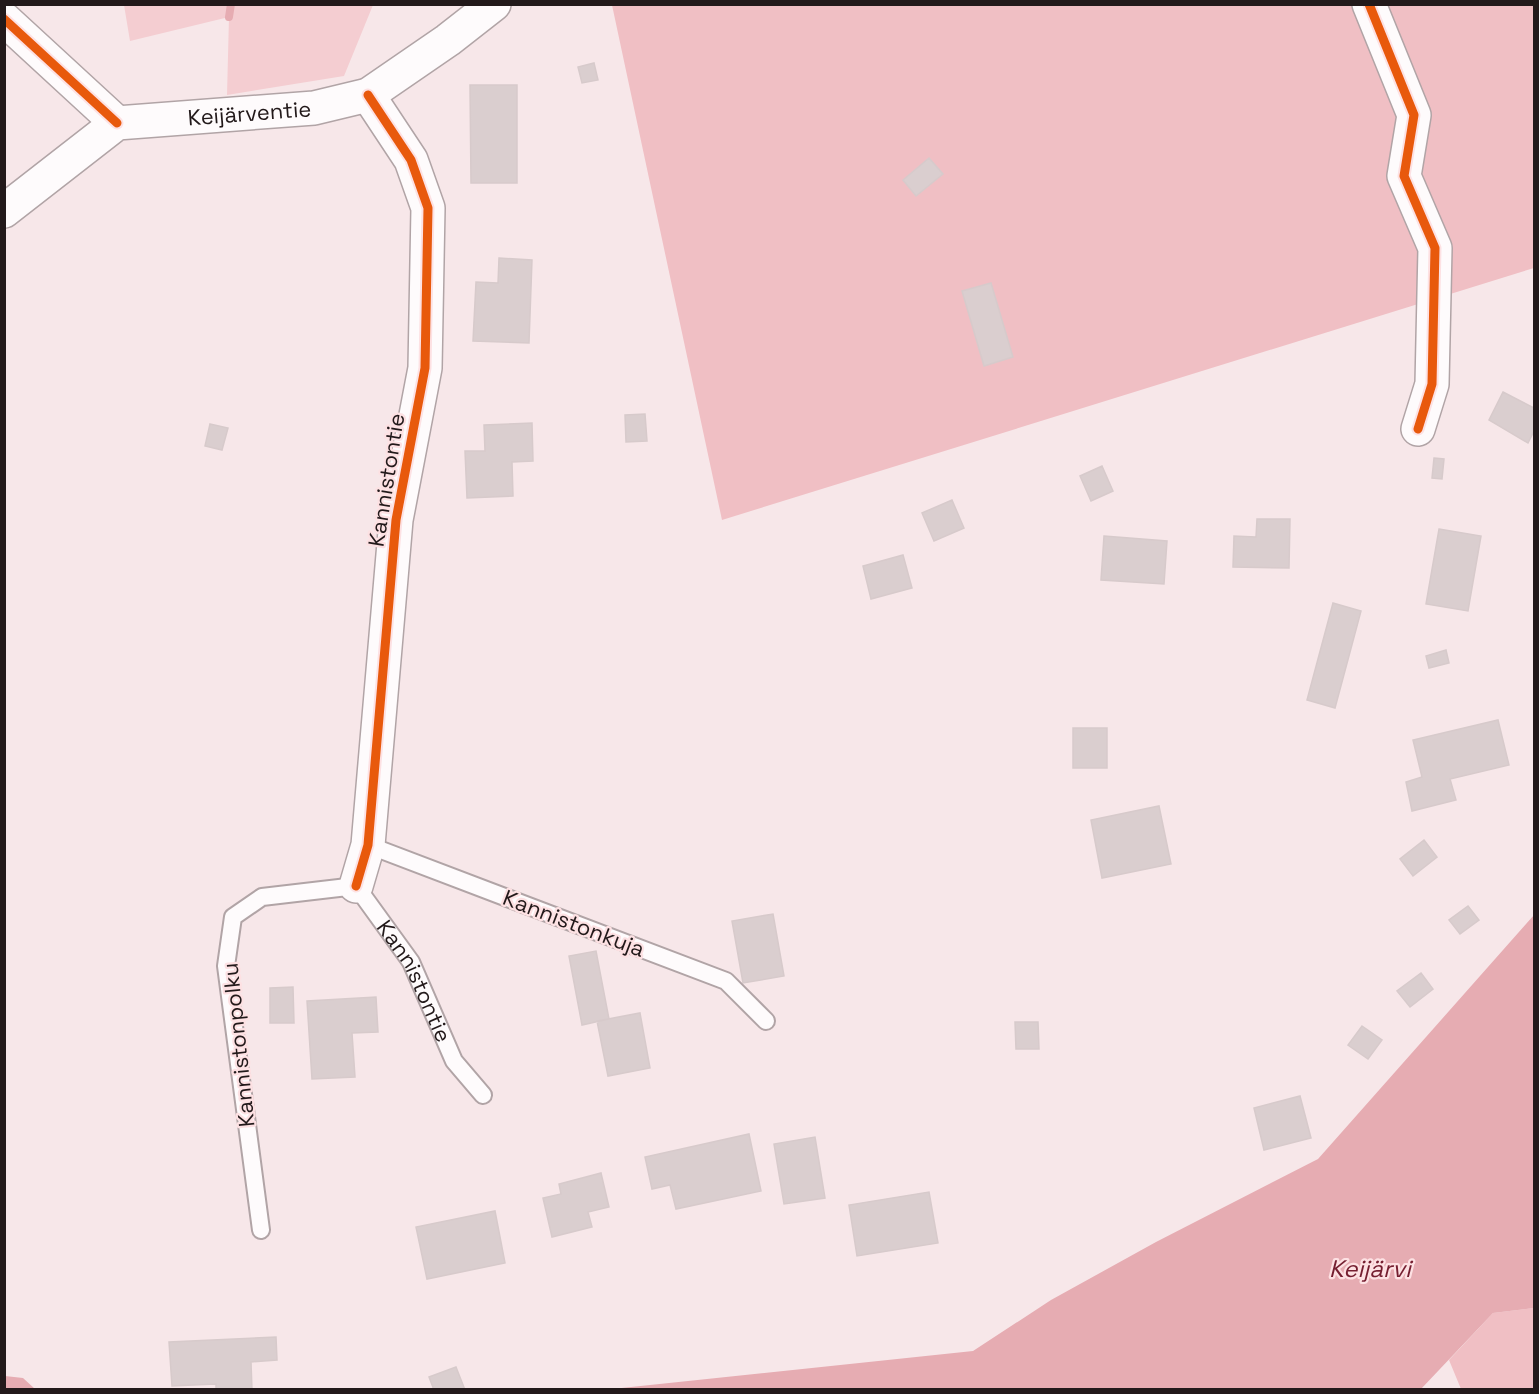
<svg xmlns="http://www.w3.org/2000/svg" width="1539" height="1394" font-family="'Space Grotesk',sans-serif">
<rect width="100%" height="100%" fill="#f7e7e9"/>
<!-- green -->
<path fill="#f4cdd1" d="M124 5V4L373 5 344 76 227 95 229 17 130 41Z"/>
<!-- forest -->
<path fill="#f0bfc4" d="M612 5H1534V268L722 520Z
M1534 1308V1389H1461L1449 1360 1493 1313Z"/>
<!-- water -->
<path fill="#e6acb2" d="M1534 915V1308L1493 1313 1421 1389H612L973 1351 1051 1300 1156 1242 1318 1159Z
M5 1376 23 1378 35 1389H5Z"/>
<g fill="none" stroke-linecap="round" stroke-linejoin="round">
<!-- stream -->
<path stroke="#e6acb2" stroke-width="8" d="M229 17 231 4"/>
</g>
<!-- building -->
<path fill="#dacecf" stroke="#d7cacb" stroke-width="1.5" d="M594 63 598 80 582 83 578 67Z
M470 85H517V183H471Z
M929 158 943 174 916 196 903 180Z
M499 258 532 260 529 343 473 341 476 282 498 283Z
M991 283 1013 357 984 366 962 291Z
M1503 392 1534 408V431L1528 443 1489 420Z
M645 414 647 441 626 442 625 415Z
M532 423 533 461 512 462 513 496 467 498 465 451H485L484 425Z
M210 424 228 428 222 450 205 446Z
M1434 458 1444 459 1442 479 1432 478Z
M1102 466 1113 491 1091 501 1080 476Z
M952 500 964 528 934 541 922 513Z
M1257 519H1290L1289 568 1233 567 1234 536 1256 537Z
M1439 529 1481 536 1468 611 1426 604Z
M1104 536 1167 541 1164 584 1101 580Z
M903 555 912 588 871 599 863 566Z
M1333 603 1361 611 1335 708 1307 700Z
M1446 650 1449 663 1429 668 1426 656Z
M1498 720 1509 765 1450 779 1456 800 1412 811 1406 782 1422 777 1413 740Z
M1073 728H1107V768H1073Z
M1159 806 1171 864 1102 878 1091 820Z
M1424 840 1437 857 1413 876 1400 859Z
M1468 906 1479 920 1460 934 1449 920Z
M773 914 784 976 743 983 732 921Z
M596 951 609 1019 582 1025 569 956Z
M1421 973 1433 989 1410 1007 1397 991Z
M293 987 294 1023H270V988Z
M376 997 378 1032 352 1033 355 1077 312 1079 307 1001Z
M640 1013 650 1068 608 1076 597 1021Z
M1015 1022H1038L1039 1049H1016Z
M1362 1026 1382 1040 1368 1059 1348 1045Z
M1300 1096 1311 1138 1264 1150 1254 1108Z
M749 1134 761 1191 676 1209 670 1185 652 1189 645 1157Z
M815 1137 825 1198 784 1204 774 1144Z
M601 1173 609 1207 588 1212 592 1227 552 1237 543 1198 561 1194 559 1184Z
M929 1192 938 1243 857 1256 849 1205Z
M495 1211 505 1263 427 1279 416 1227Z
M276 1337 277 1360 251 1362 252 1390H216V1384L172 1386 169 1342Z
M456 1367 465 1390H434L429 1377Z"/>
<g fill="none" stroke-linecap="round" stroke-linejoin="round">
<!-- lane casing -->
<g stroke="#b1a4a6" stroke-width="20">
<g id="lane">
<path d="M368 845 726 981 766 1021"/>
<path id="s1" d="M261 1230 226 966 233 917 262 897 356 886 411 962 454 1061 483 1095"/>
</g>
</g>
<!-- street casing -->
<g stroke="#b1a4a6" stroke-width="36">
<g id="street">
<path d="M1369 4 1414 115 1404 176 1435 248 1432 384 1418 429"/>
<path d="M4 19 117 123"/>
<path id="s2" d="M4 211 117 123 314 108 368 95 448 40 494 4"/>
<path d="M356 886 368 845 396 520 425 368 428 208 411 160 368 95"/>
</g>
</g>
<!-- lane -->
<use href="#lane" stroke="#fefbfc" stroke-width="16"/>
<!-- street -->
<use href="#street" stroke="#fefbfc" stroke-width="33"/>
<!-- cycleway casing -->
<g stroke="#fde1e3" stroke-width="13">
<path id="cycleway" d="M1369 4 1414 115 1404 176 1435 248 1432 384 1418 429
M4 19 117 123
M356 886 368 845 396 520 425 368 428 208 411 160 368 95"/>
</g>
<!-- cycleway -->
<use href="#cycleway" stroke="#e8590c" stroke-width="9"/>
</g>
<g text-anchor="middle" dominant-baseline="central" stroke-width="4.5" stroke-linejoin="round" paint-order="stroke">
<!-- street labels -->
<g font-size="22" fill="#22191a" stroke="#fde1e3">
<text stroke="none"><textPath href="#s2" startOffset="276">Keijärventie</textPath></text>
<text transform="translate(386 480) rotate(-81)">Kannistontie</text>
<text transform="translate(574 923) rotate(21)">Kannistonkuja</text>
<text stroke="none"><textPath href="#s1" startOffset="558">Kannistontie</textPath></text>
<text transform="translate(238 1045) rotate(-96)">Kannistonpolku</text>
</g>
<!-- water labels -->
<g font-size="24" font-style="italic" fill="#751e30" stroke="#fde1e3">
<text x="1370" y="1268">Keijärvi</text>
</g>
</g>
<!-- border -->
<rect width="1539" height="1394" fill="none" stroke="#22191a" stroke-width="12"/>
</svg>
